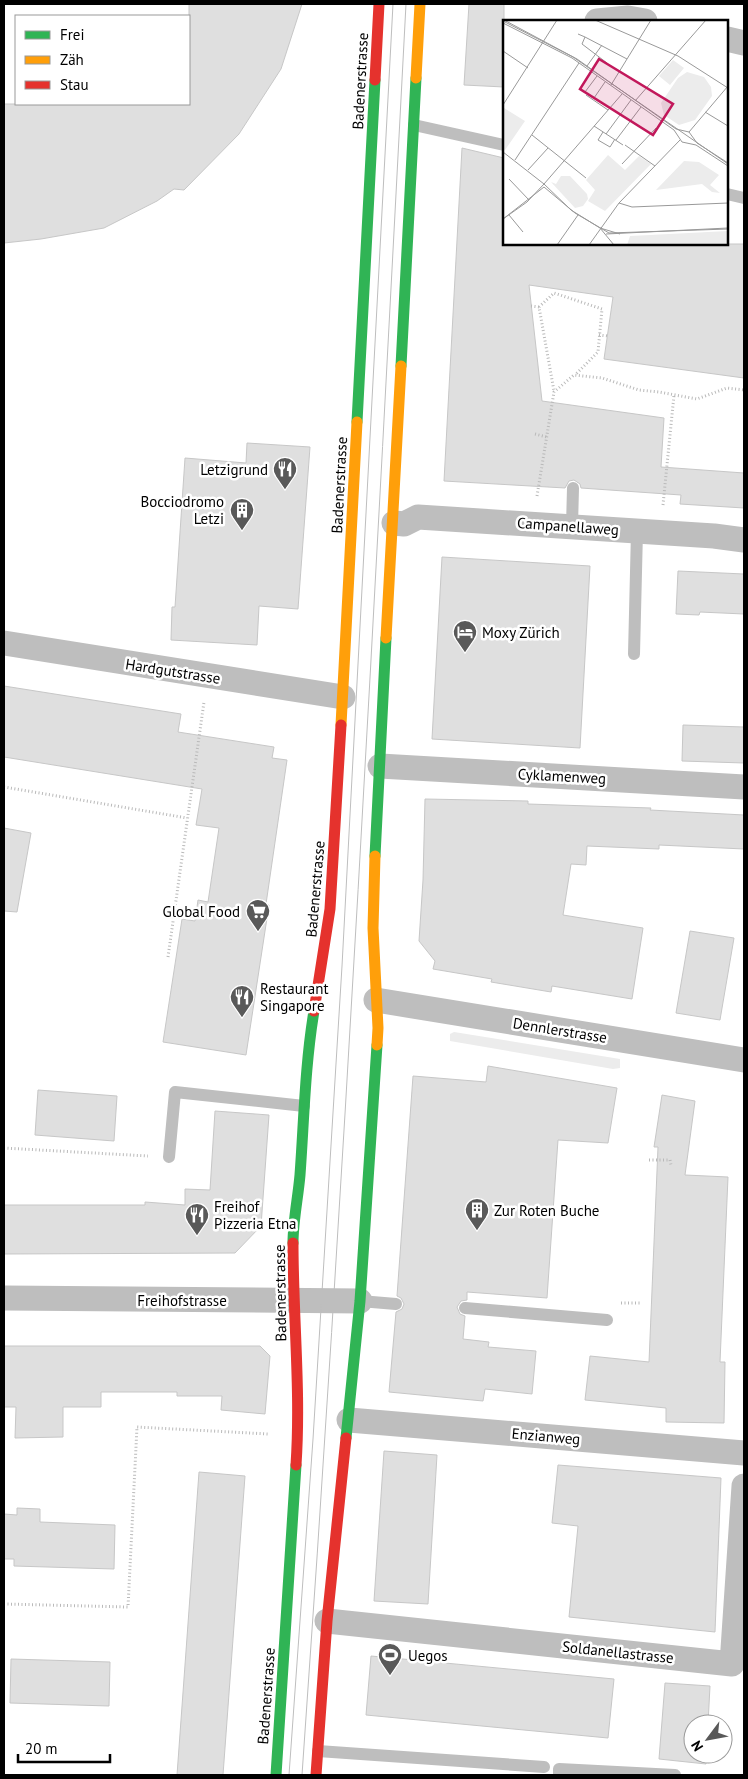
<svg xmlns="http://www.w3.org/2000/svg" width="748" height="1779" font-family="'PT Sans',sans-serif">
<rect width="100%" height="100%" fill="#fff"/>
<!-- green -->
<path fill="#ececec" d="M454 1032 620 1059V1068L613 1069 450 1041V1034Z"/>
<!-- building -->
<path fill="#dfdfdf" stroke="#c7c7c7" d="M189 4H302L281 69 239 134 184 190 174 189 157 201 104 228 41 239 4 243V104H189Z
M469 4H504V87L464 85Z
M462 148 504 158V244H744V378L604 359 613 297 529 285 542 401 664 418 661 467 744 473V508L680 504 681 495 581 488 580 484 574 480 569 481 565 488 444 481Z
M247 443 310 447 298 609 259 606 257 645 171 640 172 607H175L185 458 246 463Z
M442 557 590 566 580 748 432 739Z
M678 571 744 574V614L700 612 699 615 676 614Z
M4 686 181 714 178 732 274 747 272 758 287 760 266 904 269 905 246 1055 163 1042 182 919 195 921 198 900 208 902 219 828 196 825 202 789 4 757Z
M683 725 744 727V763L682 761Z
M425 799 528 801V804L651 808 650 810 744 815V849L659 845V849L587 846 586 865 571 864 563 915 643 928 632 999 552 986 551 992 491 982 492 979 433 969 435 961 419 941 423 880Z
M4 828 31 833 17 912 4 911Z
M690 931 734 938 720 1020 676 1013Z
M488 1066 617 1088 608 1143 558 1140 547 1298 467 1292V1300L461 1301 457 1307 460 1314 465 1316 463 1339 489 1342 488 1347 536 1351 532 1394 485 1389 483 1401 389 1392 396 1312 402 1309 404 1304 401 1298 397 1296 413 1076 486 1082Z
M38 1090 117 1096 114 1141 35 1135Z
M662 1095 695 1101 685 1175 728 1177 720 1362H725L724 1423 666 1422V1408L585 1400 590 1356 649 1362 658 1147H654Z
M215 1111 269 1115 261 1226 235 1253 4 1254V1205H145V1202L185 1205V1189L210 1190Z
M4 1346H260L270 1356 265 1414 221 1410 222 1396H177V1392H101V1407H63V1437L15 1438 16 1407H4Z
M384 1451 437 1455 428 1604 374 1601Z
M558 1465 721 1478 715 1632 569 1617 578 1526 552 1523Z
M199 1472 245 1476 223 1775H177Z
M17 1508 40 1509V1522L115 1525 114 1569 14 1566V1559H4V1514L17 1515Z
M371 1656 614 1679 608 1738 366 1715Z
M11 1659 110 1662 109 1706 10 1703Z
M665 1683 710 1686 708 1724H693V1754H707L706 1764 659 1759Z"/>
<g fill="none" stroke-linecap="round" stroke-linejoin="round">
<!-- path -->
<path stroke="#b9b9b9" stroke-width="3" stroke-dasharray="1 2.5" stroke-linecap="butt" d="M531 306 539 307 554 391
M539 307 554 293 602 309 598 352 575 375
M599 335 608 336
M535 434 547 437
M537 496 554 392 574 375 602 378 639 390 659 392 697 399 727 388 744 390
M663 505 674 395
M4 787 187 818
M168 957 204 702
M4 1148 148 1156
M649 1160H670L671 1165
M621 1303H640
M4 1604 128 1607 137 1427 268 1434"/>
<!-- lane -->
<path stroke="#bebebe" stroke-width="12" d="M414 125 504 145
M727 194 744 198
M572 526 573 488
M634 654 637 531
M169 1157 175 1092 304 1106
M360 1301 396 1304
M465 1308 607 1320
M318 1751 544 1767
M559 1775V1769L675 1775"/>
<!-- street -->
<path stroke="#bebebe" stroke-width="25" d="M597 21 628 18 645 21
M727 39 744 43
M394 523 404 524 418 517 714 536 744 540
M4 643 343 697
M380 766 744 787
M376 1000 744 1060
M4 1298 360 1301
M349 1420 744 1453
M327 1621 732 1664 744 1486"/>
<!-- fast -->
<path stroke="#30b455" stroke-width="11" d="M401 366 416 78
M357 422 375 80
M375 856 386 638
M293 1243C293 1221 298 1198 300 1175 304 1120 305 1065 314 1011
M346 1438 360 1301 377 1045
M276 1775 296 1465"/>
<!-- slow -->
<path stroke="#ff9f0a" stroke-width="11" d="M416 78 420 4
M386 638 401 366
M341 725 357 422
M375 856 373 928 378 1028 377 1045"/>
<!-- jam -->
<path stroke="#e5322d" stroke-width="11" d="M375 80 379 4
M314 1011 330 909 341 725
M293 1243C293 1318 301 1391 296 1465
M316 1775 327 1621 346 1438"/>
<!-- tram -->
<path stroke="#bebebe" stroke-width="1" d="M289 1775 313 1439 342 966 393 4
M302 1775C344 1185 375 594 406 4"/>
</g>
<!-- icons -->
<defs>
<g id="restaurant-pin" transform="scale(1.25)"><path d="M0 17L-7.5 6A9.5 9.5 0 1 1 7.5 6Z" fill="#595959" stroke="#fff"/><path d="M-5-6h1v4h1v-4h1v4h1v-4h1v5L-1.5 .5V6h-2V.5L-5-1ZM5-6V6H3V1.5H1.5Q1.5-4 5-6Z" fill="#fff"/></g>
<g id="building-pin" transform="scale(1.25)"><path d="M0 17L-7.5 6A9.5 9.5 0 1 1 7.5 6Z" fill="#595959" stroke="#fff"/><path d="M-4-6H4V6H1V3H-1V6H-4ZM-2.5-4.3h1.7v1.8h-1.7ZM.8-4.3h1.7v1.8H.8ZM-2.5-1h1.7V.8h-1.7ZM.8-1h1.7V.8H.8Z" fill="#fff"/></g>
<g id="hotel-pin" transform="scale(1.25)"><path d="M0 17L-7.5 6A9.5 9.5 0 1 1 7.5 6Z" fill="#595959" stroke="#fff"/><path d="M-6-4.5h1.5V1H6V5H4.5V3h-9V5H-6ZM-4 0a1.8 1.8 0 1 1 3.6 0ZM.5 0V-2.5h3Q6-2.5 6 0Z" fill="#fff"/></g>
<g id="supermarket-pin" transform="scale(1.25)"><path d="M0 17L-7.5 6A9.5 9.5 0 1 1 7.5 6Z" fill="#595959" stroke="#fff"/><path d="M-6-5.5h2.5l.6 2H6L4.5 2H-2.5L-4.4-4H-6ZM-1.5 3.2a1.3 1.3 0 1 0 .1 0ZM3 3.2a1.3 1.3 0 1 0 .1 0Z" fill="#fff"/></g>
<g id="stadium-pin" transform="scale(1.25)"><path d="M0 17L-7.5 6A9.5 9.5 0 1 1 7.5 6Z" fill="#595959" stroke="#fff"/><path d="M0-5a6.5 5 0 1 0 0 10a6.5 5 0 1 0 0-10ZM-3.5-1.8h7v3.6h-7Z" fill="#fff"/></g>
</defs>
<g fill-rule="evenodd">
<use href="#restaurant-pin" x="285" y="469"/>
<use href="#building-pin" x="242" y="510"/>
<use href="#hotel-pin" x="465" y="632"/>
<use href="#supermarket-pin" x="258" y="911"/>
<use href="#restaurant-pin" x="242" y="997"/>
<use href="#building-pin" x="477" y="1210"/>
<use href="#restaurant-pin" x="197" y="1215"/>
<use href="#stadium-pin" x="390" y="1655"/>
</g>
<g text-anchor="middle" dominant-baseline="central" stroke-width="5" stroke-linejoin="round" paint-order="stroke">
<!-- street labels -->
<g font-size="15" fill="#000" stroke="#fff">
<text transform="translate(360 81) rotate(-87)">Badenerstrasse</text>
<text transform="translate(339 485) rotate(-87)">Badenerstrasse</text>
<text transform="translate(568 526) rotate(4)">Campanellaweg</text>
<text transform="translate(173 671) rotate(9)">Hardgutstrasse</text>
<text transform="translate(562 776) rotate(3)">Cyklamenweg</text>
<text transform="translate(315 889) rotate(-85)">Badenerstrasse</text>
<text transform="translate(560 1030) rotate(9)">Dennlerstrasse</text>
<text transform="translate(280 1293) rotate(-91)">Badenerstrasse</text>
<text x="182" y="1300">Freihofstrasse</text>
<text transform="translate(546 1436) rotate(5)">Enzianweg</text>
<text transform="translate(618 1652) rotate(6)">Soldanellastrasse</text>
<text transform="translate(266 1696) rotate(-86)">Badenerstrasse</text>
</g>
<!-- poi labels -->
<g font-size="15" fill="#000" stroke="#fff" text-anchor="start">
<text x="268" y="469" text-anchor="end">Letzigrund</text>
<text x="224" y="501" text-anchor="end">Bocciodromo<tspan x="224" dy="17">Letzi</tspan></text>
<text x="482" y="632">Moxy Zürich</text>
<text x="240" y="911" text-anchor="end">Global Food</text>
<text x="260" y="988">Restaurant<tspan x="260" dy="17">Singapore</tspan></text>
<text x="214" y="1206">Freihof<tspan x="214" dy="17">Pizzeria Etna</tspan></text>
<text x="494" y="1210">Zur Roten Buche</text>
<text x="408" y="1655">Uegos</text>
</g>
</g>
<!-- overview -->
<g transform="translate(503 20)">
<rect width="225" height="225" fill="#fff"/>
<path d="M170 40 181 48 167 65 156 56ZM184 52 201 57 208 67 209 76 192 100 176 105 161 95 158 83 175 58ZM1 88 22 101 2 130 0 129ZM105 135 122 150 136 136 148 144 102 191 85 181 92 170 83 160ZM181 141 196 142 216 155 207 165 217 173 209 172 199 164 153 170ZM58 156H67L84 174 85 179 80 186 72 188 48 162 53 164ZM225 211V225H124L127 216Z" fill="#ececec"/>
<path fill="none" stroke="#999" stroke-width="1" d="M1 0 74 39 173 109 186 112 194 123 225 143M92 0 175 36 225 68M0 1 70 37 225 144M0 3 69 38 171 110 179 122 193 125 225 146M75 14 82 17 79 24 104 43M82 17 124 39M0 31 25 48M84 46 99 25M94 56 82 72 91 78 102 62M108 65 148 0M83 75 105 90M132 81 203 0M0 85 54 0M202 92 225 106M91 106 120 125M100 112 95 120 107 127 112 119M186 112 225 66M103 114 128 80M29 115 83 158M113 120 138 87M122 125 152 146M0 132 41 164 119 74M12 140 76 43M119 144 153 108M25 150 45 128M6 159 26 180M116 183 129 187 225 183M6 195 20 212M0 199 24 182 41 164 68 190 97 208 111 225M0 199 41 167 72 193 106 213 225 209M97 208 117 214M103 214 225 208M54 225 75 195M86 225 116 183 177 120"/>
<path fill="#c2185b" fill-opacity="0.15" stroke="#c2185b" stroke-width="2.5" d="M96 39 170 84 150 115 77 69Z"/>
<rect width="225" height="225" fill="none" stroke="#000" stroke-width="2.5"/>
</g>
<!-- border -->
<rect width="748" height="1779" fill="none" stroke="#000000" stroke-width="10"/>
<!-- legend -->
<rect x="15" y="15" width="175" height="90" fill="#ffffff" stroke="#999999"/>
<rect x="25" y="31" width="25" height="8" fill="#30b455" stroke="#999999"/>
<text x="60" y="40" font-size="15" fill="#000000">Frei</text>
<rect x="25" y="56" width="25" height="8" fill="#ff9f0a" stroke="#999999"/>
<text x="60" y="65" font-size="15" fill="#000000">Zäh</text>
<rect x="25" y="81" width="25" height="8" fill="#e5322d" stroke="#999999"/>
<text x="60" y="90" font-size="15" fill="#000000">Stau</text>
<!-- north arrow -->
<g transform="translate(708 1739) rotate(238)"><circle r="24" fill="#ffffff" stroke="#999999"/>
<path d="M0-4L9 19L0 12L-9 19Z" fill="#595959"/>
<text y="-8" font-size="14" font-weight="bold" text-anchor="middle" fill="#000000">N</text>
</g>
<!-- scale -->
<path d="M18 1754v8h92v-8" fill="none" stroke="#000000" stroke-width="2.5"/>
<text x="25" y="1754" font-size="15" fill="#000000" stroke="#ffffff" stroke-width="4" paint-order="stroke">20 m</text>
</svg>
